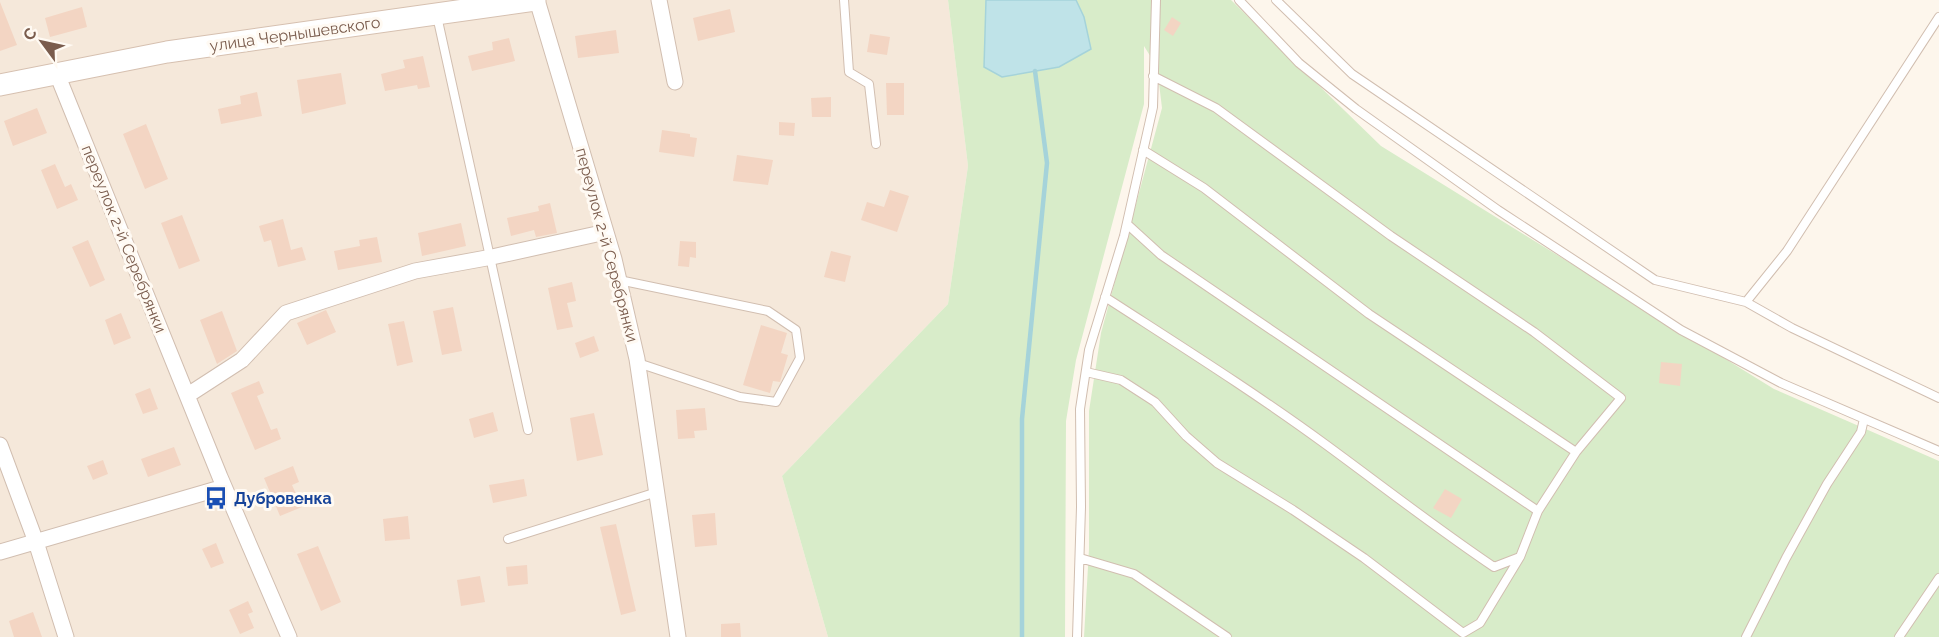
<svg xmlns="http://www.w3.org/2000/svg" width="1939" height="637" font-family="Raleway,sans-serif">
<rect width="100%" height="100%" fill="#fdf6ec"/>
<!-- residential -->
<path fill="#f5e8da" d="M0 0H948L968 166 948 304 782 476 828 637H0Z"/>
<!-- green -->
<path fill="#d8ecc9" d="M948 0H1231L1381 146 1774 389 1939 461V637H1084L1089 549V411L1101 333 1162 108 1157 67 1144 46V104L1076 360 1066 421 1065 637H828L782 476 948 304 968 166Z"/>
<!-- water -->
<path fill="#bfe3e8" stroke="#a5d3da" stroke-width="1.5" d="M986 0H1076L1084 17 1091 49 1059 67 1002 77 984 67Z"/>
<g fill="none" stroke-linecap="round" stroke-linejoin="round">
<!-- stream -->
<path stroke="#a5d3da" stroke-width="4.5" d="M1022 637V419L1047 163 1035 71"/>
</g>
<!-- building -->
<path fill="#f3d5c3" d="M0 2 17 45 0 51Z
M82 7 87 27 50 37 45 18Z
M730 9 735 32 698 41 693 18Z
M1172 17 1181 23 1173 36 1164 30Z
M616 30 619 53 578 58 575 36Z
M870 34 890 37 887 55 867 52Z
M509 38 515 61 472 71 468 56 493 50 492 42Z
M423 56 430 87 418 89 417 85 385 91 381 74 405 68 403 60Z
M341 73 346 104 302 114 297 80Z
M886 83H904V115H887Z
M257 92 262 116 221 124 218 109 241 104 240 96Z
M831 97V117H812L811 98Z
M37 108 47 133 13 146 4 121Z
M779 122 795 123 794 136 779 135Z
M146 124 168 179 145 189 123 134Z
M662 130 690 134V137L697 138 694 157 659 152Z
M737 155 773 160 768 185 733 181Z
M55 164 65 187 71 184 78 200 57 209 41 170Z
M890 190 909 196 897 232 861 220 867 202 884 207Z
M550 203 557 233 536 237 534 230 511 236 507 218 539 211 538 206Z
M182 215 200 261 179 269 161 223Z
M283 219 291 250 302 247 306 260 278 267 271 240 264 242 259 226Z
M461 223 466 246 422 256 418 233Z
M377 237 382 262 338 270 334 251 360 246 359 240Z
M88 240 105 280 90 287 72 247Z
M680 241 696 242V258L690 257 689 267 678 266Z
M831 251 851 256 845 282 824 277Z
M572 282 576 301 567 303 573 327 557 330 548 288Z
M453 307 462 351 442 355 433 311Z
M326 310 336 332 307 345 297 323Z
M222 311 237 351 217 364 200 320Z
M121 313 131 338 114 345 105 320Z
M404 321 413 362 397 366 388 324Z
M761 325 787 333 781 353 788 355 780 382 773 381 770 393 743 385Z
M594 336 599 351 580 358 575 343Z
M1661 362 1682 364 1680 386 1659 383Z
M259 381 264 393 257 396 271 430 277 428 281 439 255 450 231 393Z
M150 388 158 409 143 414 135 394Z
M705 408 707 430 694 431 695 438 678 439 676 410Z
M493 412 498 431 474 438 469 419Z
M594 413 603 455 577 461 570 418Z
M174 447 181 465 148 477 141 459Z
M103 460 108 474 93 480 87 466Z
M293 466 299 482 292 485 302 507 280 516 264 478Z
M524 479 527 496 493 503 489 485Z
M1445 489 1462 499 1451 518 1433 508Z
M715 513 717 545 695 547 692 515Z
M408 516 410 539 385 541 383 519Z
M616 524 636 611 621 615 600 527Z
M216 543 224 563 211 568 202 549Z
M318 546 341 602 321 611 297 554Z
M527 565 528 584 508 586 506 567Z
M480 576 485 602 461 606 457 580Z
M248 601 253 612 248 614 254 628 240 634 229 610Z
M33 612 42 637H14L9 621Z
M740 623 741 637H721V624Z"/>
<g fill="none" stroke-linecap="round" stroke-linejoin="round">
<!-- lane casing -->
<g stroke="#d1beb0" stroke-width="10">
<path id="lane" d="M844 0 849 72 869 84 876 144
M1239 0 1299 63 1356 109 1498 210 1681 330 1781 383 1939 451
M1276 0 1352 74 1655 280 1746 302 1792 328 1939 398
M437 16 528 430
M1143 150 1204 188 1369 314 1576 452 1621 398 1534 332 1391 236 1216 108 1153 76
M1127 224 1161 255 1538 511 1576 452
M619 280 768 311 796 330 800 358 776 402 740 397 638 363
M1105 297C1179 345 1254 392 1325 444 1381 485 1436 528 1494 567L1520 557 1538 511
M1746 302 1787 251 1939 17
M1086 372 1121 380 1155 402 1186 436 1217 463 1293 510 1364 558 1463 633 1480 623 1520 557
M508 539 657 492
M1080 558 1134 574 1227 637
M1077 637 1081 507 1080 409 1089 350 1124 236 1153 107 1156 0
M1746 637 1786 558 1827 484 1861 432 1864 419
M1899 637 1939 578"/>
</g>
<!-- street casing -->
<g stroke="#d1beb0" stroke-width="17">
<path id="street" d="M537 0 614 259 637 359 678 637
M659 0 675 82
M57 74 220 477 289 637
M188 395 242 360 286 313 415 271 492 257 606 232
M0 445 36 542 66 637
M0 552 224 487"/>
</g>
<!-- secondary casing -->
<g stroke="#d6c0b0" stroke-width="23">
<path id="secondary" d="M0 85 167 52 535 0"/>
</g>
<!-- lane -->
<use href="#lane" stroke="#fff" stroke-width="8"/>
<!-- street -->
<use href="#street" stroke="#fff" stroke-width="15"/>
<!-- secondary -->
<use href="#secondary" stroke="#fff" stroke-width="21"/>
</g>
<!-- icons -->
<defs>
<g id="bus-bare" transform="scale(1.8)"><path d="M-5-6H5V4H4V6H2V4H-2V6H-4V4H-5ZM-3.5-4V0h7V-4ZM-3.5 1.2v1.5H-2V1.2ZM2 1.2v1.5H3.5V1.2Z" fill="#1a4fb4" stroke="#fffaf3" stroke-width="2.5" paint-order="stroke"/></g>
</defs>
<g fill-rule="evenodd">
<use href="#bus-bare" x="216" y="498"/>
</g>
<g text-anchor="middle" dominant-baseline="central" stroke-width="6" stroke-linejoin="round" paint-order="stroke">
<!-- street labels -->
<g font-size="16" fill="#7a5c4d" stroke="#fffaf3">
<text transform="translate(295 34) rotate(-8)">улица Чернышевского</text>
<text transform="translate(124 239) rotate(68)">переулок 2-й Серебрянки</text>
<text transform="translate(607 245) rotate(75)">переулок 2-й Серебрянки</text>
</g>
<!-- transit labels -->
<g font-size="16" font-weight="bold" fill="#164399" stroke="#fffaf3" text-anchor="start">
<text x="234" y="498">Дубровенка</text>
</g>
</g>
<!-- north arrow -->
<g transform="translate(42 42) rotate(303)" stroke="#fffaf3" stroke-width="4.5" paint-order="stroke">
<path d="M0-4.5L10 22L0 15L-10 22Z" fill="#7a5c4d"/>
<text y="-9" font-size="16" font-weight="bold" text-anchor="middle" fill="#7a5c4d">С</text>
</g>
</svg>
